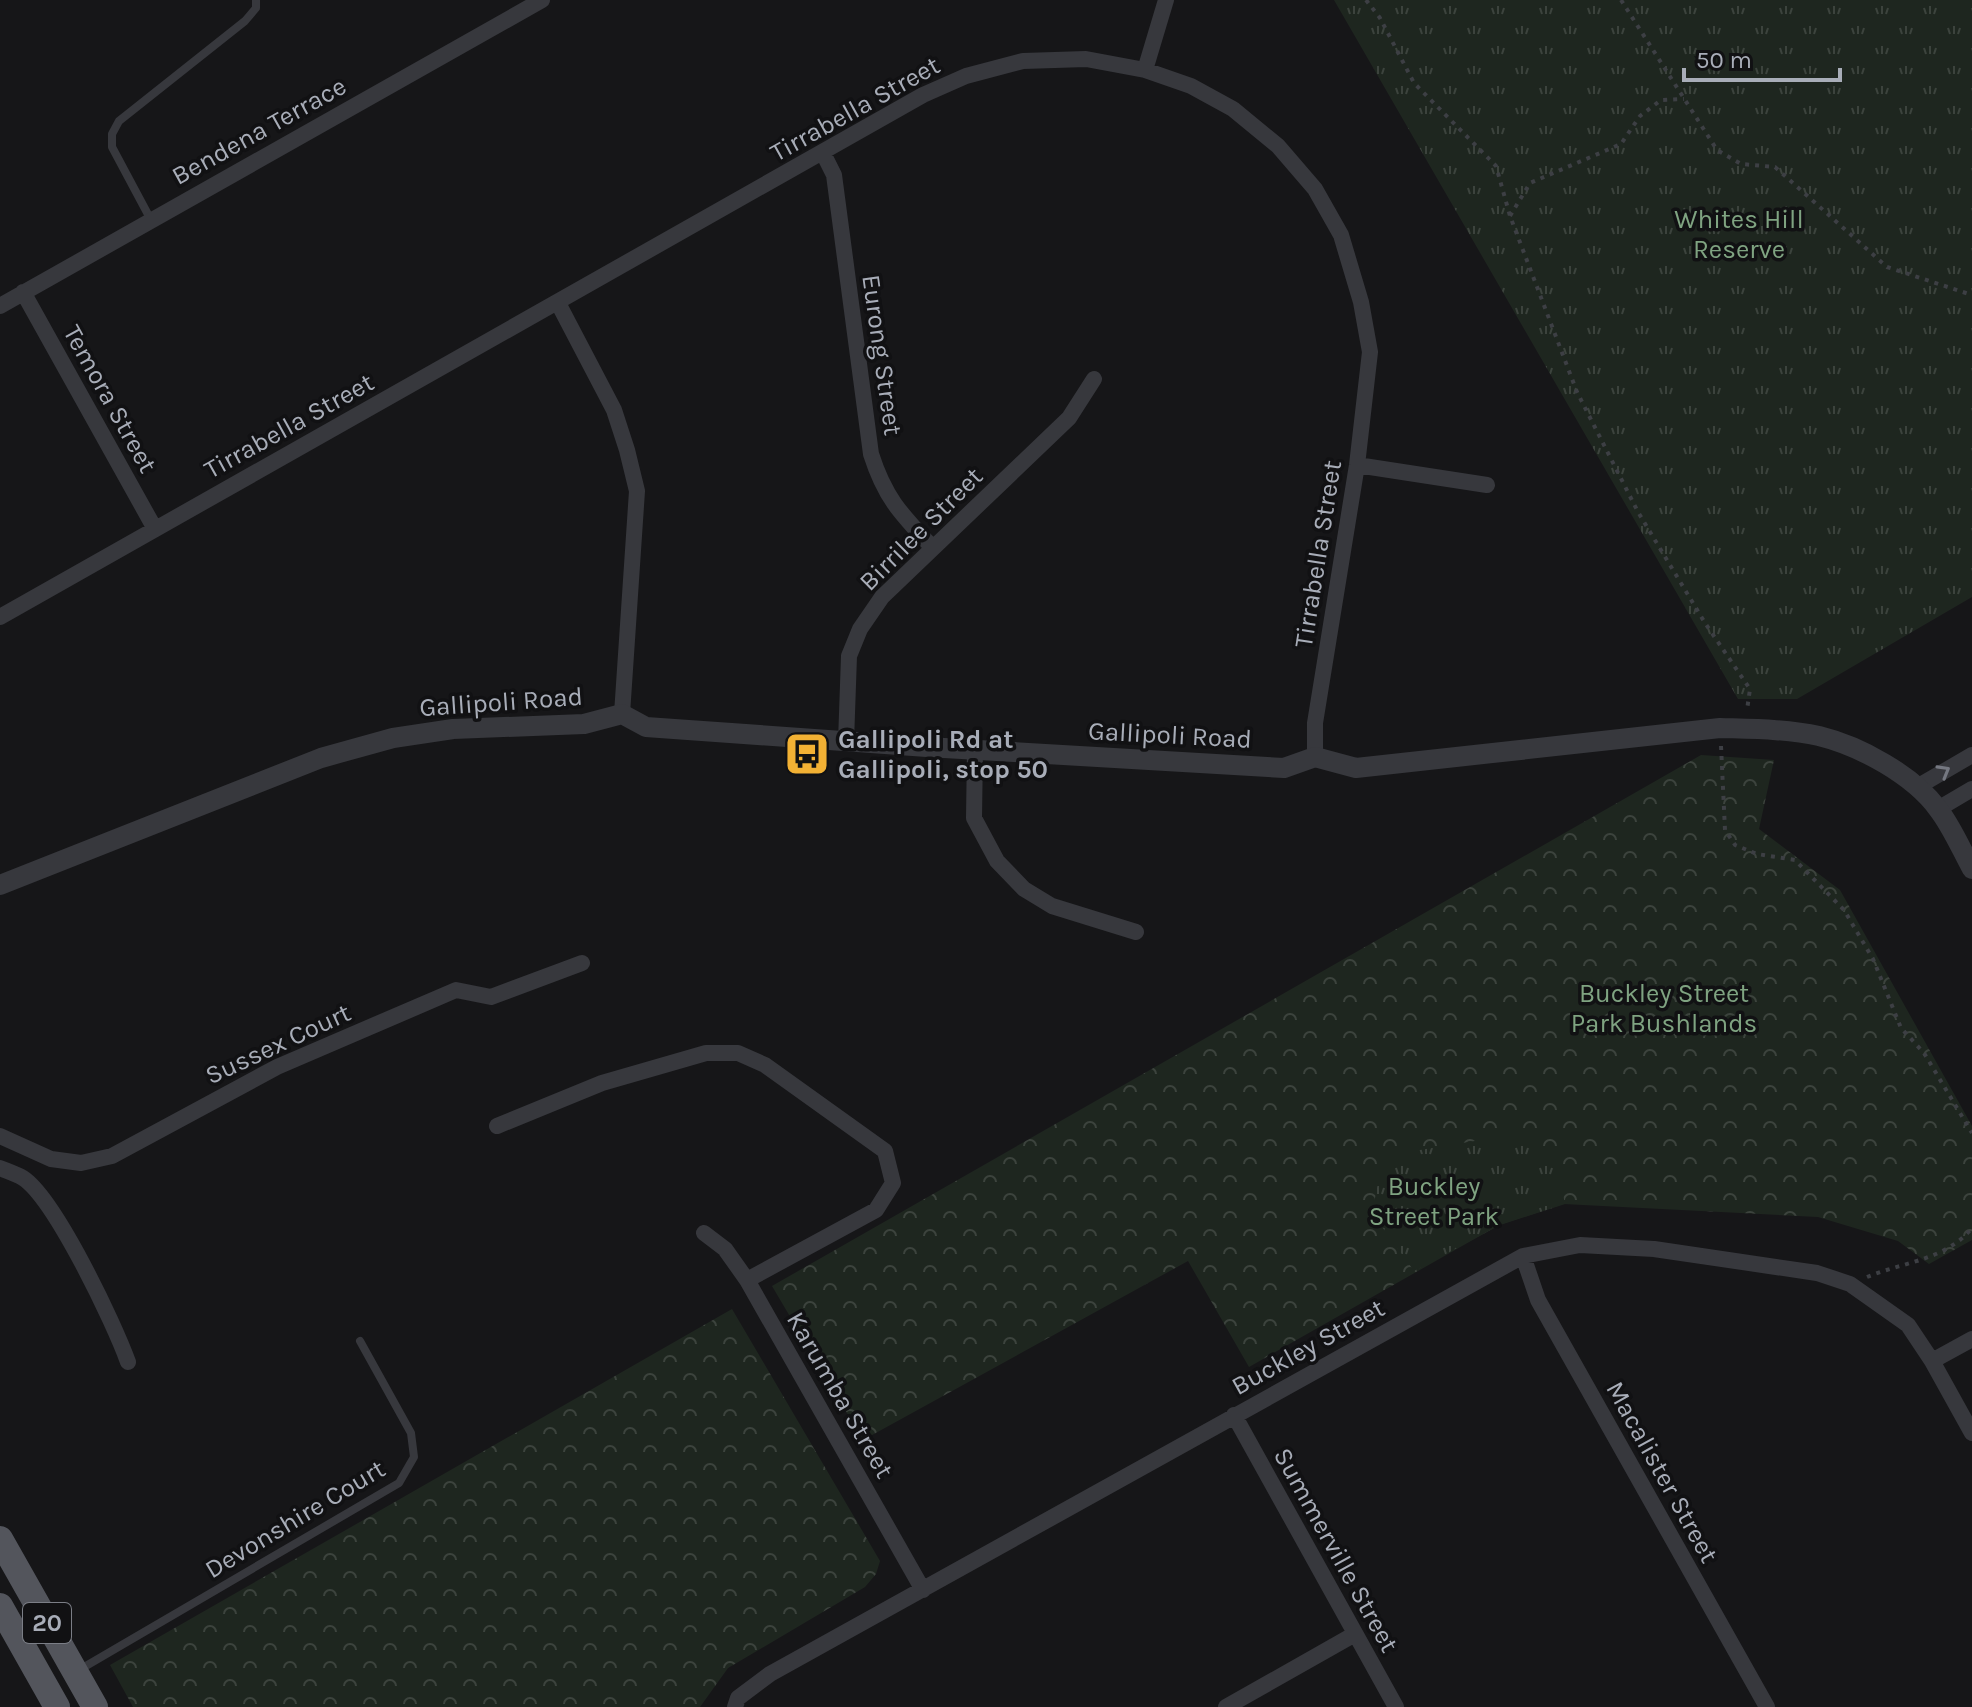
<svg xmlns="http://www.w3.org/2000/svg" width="1972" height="1707" font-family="Karla,sans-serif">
<defs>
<pattern id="forest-crowns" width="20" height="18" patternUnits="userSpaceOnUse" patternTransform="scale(2)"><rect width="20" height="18" fill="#1e261f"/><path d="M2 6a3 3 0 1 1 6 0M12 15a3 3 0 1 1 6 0" fill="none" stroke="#3c433d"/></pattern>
<pattern id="park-tufts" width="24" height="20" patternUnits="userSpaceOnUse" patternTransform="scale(2)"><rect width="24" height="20" fill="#1e261f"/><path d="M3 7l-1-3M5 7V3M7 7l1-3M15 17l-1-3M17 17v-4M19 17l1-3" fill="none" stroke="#3c433d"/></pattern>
</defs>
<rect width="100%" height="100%" fill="#161618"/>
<!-- forest -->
<path fill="url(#forest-crowns)" d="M1701 755 1774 760 1759 829 1840 890 1972 1126V1240L1929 1264 1898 1241 1818 1217 1564 1204 1499 1225 1249 1367 1188 1261 863 1440 772 1286Z
M732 1309 880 1561 876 1574 865 1587 728 1668 700 1707H133L110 1665Z"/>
<!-- park -->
<path fill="url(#park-tufts)" d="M1334 0H1972V597L1797 699H1738Z
M1517 1134 1554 1151 1565 1204 1500 1225 1414 1271 1372 1213 1378 1183 1408 1152Z"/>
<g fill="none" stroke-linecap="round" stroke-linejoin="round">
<!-- path -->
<path stroke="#3d3f44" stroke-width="4" stroke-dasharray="4 6" stroke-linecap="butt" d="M1366 0 1380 18 1414 83 1496 166 1510 216 1577 392 1638 512 1705 623 1750 689 1747 710
M1621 0 1717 150 1741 164 1775 167 1887 267 1972 295
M1510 216 1530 183 1621 144 1640 116 1661 100 1684 99
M1721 746 1725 830 1735 845 1757 854 1795 860 1844 910 1873 959 1901 1028 1924 1053 1972 1133
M1867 1277C1903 1262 1946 1260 1972 1228"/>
<!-- service -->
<path stroke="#37383d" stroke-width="8" d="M151 220 112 147V134L119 121 245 21 256 8V0
M79 1670 399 1483 414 1457 411 1433 360 1341"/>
<!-- minor -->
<path stroke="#37383d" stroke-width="16" d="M1145 70 1166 0
M823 153 834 175 871 454C885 498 901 514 932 547
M23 292 155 529
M558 303 614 410 627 450 637 491 622 714
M0 306 542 0
M1357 465 1487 485
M0 617 923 95 966 76 1023 61 1086 59 1145 70 1191 86 1233 109 1278 146 1315 189 1341 235 1361 302 1370 352 1357 465 1315 723V757
M846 742 849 656 860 629 882 597 1069 418 1094 379
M975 750 974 818 997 861 1024 889 1052 906 1136 932
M1917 787 1972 755
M1938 809 1972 789
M497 1126 602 1083 706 1053H738L765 1065 885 1151 893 1183 876 1210 747 1280
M0 1136 51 1159 81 1163 112 1156 277 1067 456 990 491 997 582 963
M0 1168C7 1171 16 1174 23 1178 55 1199 114 1323 128 1362
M704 1233 725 1249 747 1280 923 1590
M1523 1256 1538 1300 1767 1707
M1932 1361 1972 1339
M1234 1415 1396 1707
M735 1707 738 1698 770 1674 1523 1256 1580 1245 1654 1249 1817 1273 1850 1284 1908 1325 1932 1361 1972 1433
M1226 1707 1355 1634"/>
<!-- tertiary -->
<path stroke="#37383d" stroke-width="20" d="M0 885 321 758 393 738 453 729 584 724 622 714 646 727 927 747 1284 768 1315 757 1356 768 1720 728C1753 729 1787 729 1819 736 1860 746 1913 775 1938 809 1952 827 1961 849 1972 869"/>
<!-- primary -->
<path stroke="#53555c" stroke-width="26" d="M0 1539 95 1707
M0 1606 57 1707"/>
</g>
<!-- one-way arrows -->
<defs><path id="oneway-chevron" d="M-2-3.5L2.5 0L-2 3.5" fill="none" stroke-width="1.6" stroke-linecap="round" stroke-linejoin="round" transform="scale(2)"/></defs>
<use stroke="#757881" href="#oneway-chevron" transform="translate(1944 771) rotate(-30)"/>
<!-- icons -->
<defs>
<g id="bus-square" transform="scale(2.3)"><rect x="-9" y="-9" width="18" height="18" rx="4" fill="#f2b134" stroke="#111113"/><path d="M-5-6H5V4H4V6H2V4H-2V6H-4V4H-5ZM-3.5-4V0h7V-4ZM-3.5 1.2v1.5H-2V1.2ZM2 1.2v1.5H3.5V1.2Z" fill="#111"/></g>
</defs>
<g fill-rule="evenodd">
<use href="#bus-square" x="807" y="754"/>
</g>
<g text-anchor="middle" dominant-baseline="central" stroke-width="7" stroke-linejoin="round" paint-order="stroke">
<!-- shield labels -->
<rect fill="#111113" stroke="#7b7e86" stroke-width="2" x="23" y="1603" width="48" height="40" rx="6"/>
<g font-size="24" font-weight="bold" fill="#a8adb8">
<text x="47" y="1623">20</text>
</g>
<!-- street labels -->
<g font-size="26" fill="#a8adb8" stroke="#111113">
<text transform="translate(855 109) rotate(-29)">Tirrabella Street</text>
<text transform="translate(259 131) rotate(-29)">Bendena Terrace</text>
<text transform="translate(882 355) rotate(82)">Eurong Street</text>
<text transform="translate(110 399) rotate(61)">Temora Street</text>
<text transform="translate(289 426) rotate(-29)">Tirrabella Street</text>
<text transform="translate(921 529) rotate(-45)">Birrilee Street</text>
<text transform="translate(1318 554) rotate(-81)">Tirrabella Street</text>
<text transform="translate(501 702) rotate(-4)">Gallipoli Road</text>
<text transform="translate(1170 735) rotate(3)">Gallipoli Road</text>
<text transform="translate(278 1044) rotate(-25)">Sussex Court</text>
<text transform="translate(1308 1347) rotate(-29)">Buckley Street</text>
<text transform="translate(840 1395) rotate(60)">Karumba Street</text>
<text transform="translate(1662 1472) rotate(61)">Macalister Street</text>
<text transform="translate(295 1519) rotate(-31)">Devonshire Court</text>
<text transform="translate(1336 1550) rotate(61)">Summerville Street</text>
</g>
<!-- park labels -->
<g font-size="26" fill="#7fa381" stroke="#111113">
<text x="1739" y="219">Whites Hill<tspan x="1739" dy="30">Reserve</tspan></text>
<text x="1664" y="993">Buckley Street<tspan x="1664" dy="30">Park Bushlands</tspan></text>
<text x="1434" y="1186">Buckley<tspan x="1434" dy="30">Street Park</tspan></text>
</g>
<!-- poi labels -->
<g font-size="26" font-weight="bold" fill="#a8adb8" stroke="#111113" text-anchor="start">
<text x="838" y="739">Gallipoli Rd at<tspan x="838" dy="30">Gallipoli, stop 50</tspan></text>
</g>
</g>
<!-- scale -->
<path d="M1684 68v12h156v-12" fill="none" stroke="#a8adb8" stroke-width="4"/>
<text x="1696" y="68" font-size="24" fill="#a8adb8" stroke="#111113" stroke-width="6" paint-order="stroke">50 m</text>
</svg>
